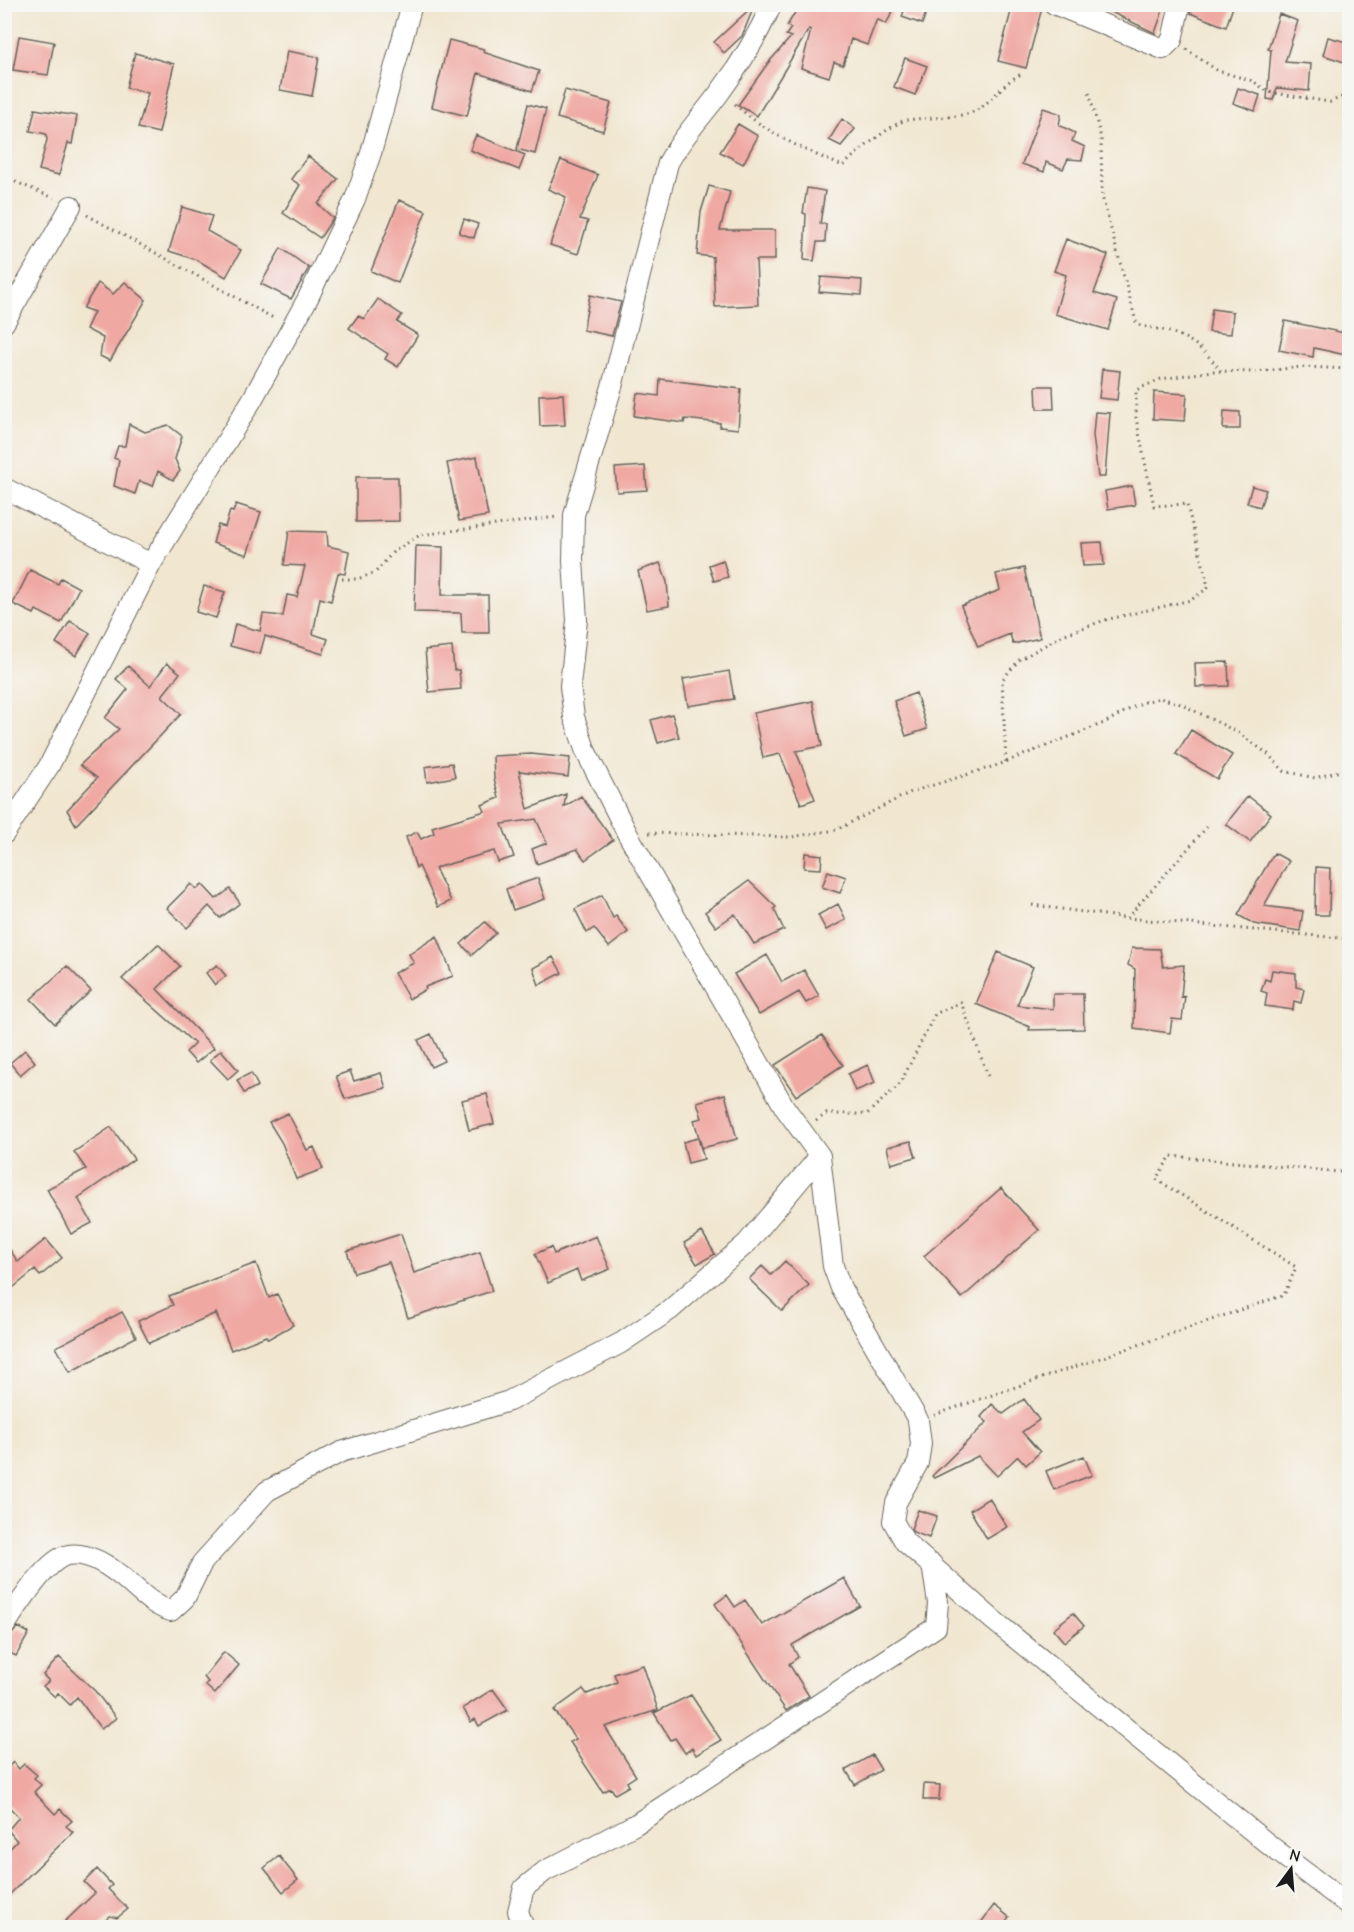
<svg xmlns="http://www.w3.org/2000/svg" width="1354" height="1932" font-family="'Comic Neue',sans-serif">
<rect width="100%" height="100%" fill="#f6f6f2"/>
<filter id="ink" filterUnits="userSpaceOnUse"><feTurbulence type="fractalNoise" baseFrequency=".0167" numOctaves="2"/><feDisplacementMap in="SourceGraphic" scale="12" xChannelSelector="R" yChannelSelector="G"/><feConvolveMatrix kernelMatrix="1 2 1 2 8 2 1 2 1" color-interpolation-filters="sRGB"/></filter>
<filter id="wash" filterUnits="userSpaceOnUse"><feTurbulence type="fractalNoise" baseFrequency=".008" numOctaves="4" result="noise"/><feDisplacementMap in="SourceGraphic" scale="24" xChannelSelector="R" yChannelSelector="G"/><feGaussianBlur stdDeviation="1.35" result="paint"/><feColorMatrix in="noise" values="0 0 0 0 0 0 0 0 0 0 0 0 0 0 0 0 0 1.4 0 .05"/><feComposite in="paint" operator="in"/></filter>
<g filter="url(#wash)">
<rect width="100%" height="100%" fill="#f1e7d1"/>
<g id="blocks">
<!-- building -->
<path fill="#f0a8a3" d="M755 4 742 36 724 53 714 42Z
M800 4H883L893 11 886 24 877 19 867 45 851 39 843 65 834 62 829 77 801 68 811 30 809 29 757 116 738 105 768 63 791 37 786 35 791 28 787 26Z
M906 4H929L922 24 902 17Z
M1013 4 1042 8 1026 68 998 61Z
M1094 4H1165L1155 33Z
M1192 4H1234L1226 27 1190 13Z
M1279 14 1298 21 1285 62 1311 64 1309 91 1277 88 1273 100 1267 99 1271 50 1268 49Z
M19 36 54 42 48 75 13 70Z
M1328 37 1350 43 1344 62 1323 55Z
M449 40 484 49 483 52 539 71 532 91 478 73 467 116 432 107Z
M287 51 319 57 312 96 280 90Z
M135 53 174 64 159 133 138 128 148 93 126 88Z
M905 58 927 66 915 95 894 87Z
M1238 88 1260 95 1255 111 1233 103Z
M565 90 611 103 603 131 557 118Z
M528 104 546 109 535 154 517 149Z
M1043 108 1061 114 1059 125 1075 133 1072 141 1085 147 1082 160 1068 159 1063 169 1046 162 1044 172 1022 164Z
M35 109 77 116 72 144 68 143 59 175 39 170 47 140 46 134 30 131Z
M842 119 855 129 841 146 829 140Z
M738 124 758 136 743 164 720 152Z
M476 135 525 155 519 170 470 150Z
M308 156 338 179 318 204 333 218 320 238 283 213 300 185 291 179Z
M561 160 598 175 580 219 588 221 578 254 550 245 566 197 548 189Z
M709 186 730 192 720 230H775V260H756L758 305 715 307 713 257 697 255 701 212Z
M807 188 825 191 820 224H826L825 242H817L814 261 804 260 806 214 803 213Z
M399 200 426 211 398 283 371 271Z
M182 207 212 216 207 231 241 250 226 277 197 260 169 251Z
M464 219 478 224 474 238 459 233Z
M1066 239 1108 255 1094 293 1117 300 1108 330 1055 314 1066 275 1054 271Z
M281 248 309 268 291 299 261 284Z
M821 277 862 280 861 295 819 292Z
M125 282 146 300 110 361 100 356 103 338 86 329 94 312 83 308 98 283 113 294Z
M590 295 621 302 612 336 583 330Z
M378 299 402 315 397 322 418 335 398 367 385 359 388 354 349 328 358 316 364 319Z
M1212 309 1233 312 1231 334 1209 332Z
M1285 321 1350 334V356L1314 348 1313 357 1279 350Z
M1102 369 1120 371 1117 400 1099 398Z
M660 379 741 389 738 429 720 427V423L685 419 684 423 634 416 637 393 659 396Z
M1036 386H1053L1054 409H1037Z
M1154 392 1187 394 1185 421 1153 419Z
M563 394 565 425 540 426 539 395Z
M1224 411 1240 412V429H1223Z
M1095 412 1110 413 1105 477H1098L1093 435Z
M129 424 145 432 168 425 182 436 175 459 180 471 173 480 158 471 153 486 139 481 135 494 114 486 119 460 114 458 118 446H125Z
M477 457 488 516 459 521 447 463Z
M645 466 647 490 617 492 615 468Z
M356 477H398L399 521 356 522Z
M1132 486 1135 505 1108 509 1105 491Z
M1252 486 1266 490 1260 507 1247 503Z
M236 504 261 512 247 555 213 543 218 525 225 527 230 511 233 512Z
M289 531 327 532 328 546 349 551 345 574 338 573 331 601 320 598 313 634 328 639 323 654 265 636 260 654 230 646 235 624 260 631 263 614 283 616 287 595 297 597 305 566 284 565Z
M1102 542 1104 565 1083 566 1081 543Z
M416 546 443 547 442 595H488L489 633H462L461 613 414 612Z
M723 560 728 577 714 581 709 565Z
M660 563 667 582 669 606 647 610 638 571Z
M1024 568 1040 638 1013 644 1010 634 978 647 961 606 1000 590 996 574Z
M30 570 58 584 61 578 79 588 61 623 36 610 34 614 13 604Z
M204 586 225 592 216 618 196 612Z
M70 621 90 633 76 656 56 643Z
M452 647 454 670H459L461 689 429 692 425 650Z
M1228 662 1229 686 1196 687 1195 663Z
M167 663 180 673 162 696 181 714 76 825 67 810 97 778 80 765 119 729 105 718 128 689 116 679 128 666 150 686Z
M729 671 734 699 688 706 683 679Z
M916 693 927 729 906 736 894 701Z
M813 701 822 746 796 751 815 799 801 804 780 754 763 758 754 713Z
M672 714 679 737 658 743 651 720Z
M1191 730 1232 755 1217 779 1176 754Z
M531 754 570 758 568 777 519 771 528 809 566 794 564 807 581 796 613 840 585 860 577 849 537 864 532 849 547 843 536 819 502 824 514 857 498 862 494 851 435 868 451 901 438 907 419 866 416 868 406 837 417 832 421 839 434 833 432 827 485 811 482 805 499 798 494 778 493 756Z
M452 763 455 777 427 782 425 767Z
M1248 796 1271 814 1250 842 1226 824Z
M805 853 822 855 821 869 804 868Z
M1274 853 1289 861 1264 906 1303 911 1300 931 1254 924 1238 915Z
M1316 867 1330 868 1329 915H1315Z
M828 871 846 877 840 893 822 887Z
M538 878 545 899 513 910 506 889Z
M749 881 776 907 774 909 784 930 754 944 735 914 716 927 705 912Z
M191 884 197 889 202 884 216 899 230 889 240 903 220 918 209 906 187 928 167 908Z
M602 895 613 918 616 916 628 932 609 947 594 928 587 933 575 909Z
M838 904 846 920 826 930 818 915Z
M485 922 496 933 472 955 461 944Z
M437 936 453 976 425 987 426 989 409 999 394 973 414 963 409 954Z
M158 944 180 966 157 989 214 1048 196 1063 186 1052 195 1044 122 979Z
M1132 948 1160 949 1163 967 1184 965 1181 997 1185 996 1182 1020 1172 1019 1170 1033 1134 1028 1135 969 1128 965Z
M998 952 1033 967 1017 1005 1053 1009V994H1083L1084 1029 1029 1030 1030 1027 976 1004Z
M767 955 782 982 804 970 819 996 806 1003 799 992 759 1015 734 974Z
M553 957 562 973 539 985 533 968Z
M217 965 226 976 215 985 206 973Z
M67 966 91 991 55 1024 31 999Z
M1272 970 1296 973V987L1304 989 1301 1003 1294 1001 1293 1010 1265 1006 1267 993 1261 991 1265 979 1270 981Z
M431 1034 444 1061 431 1067 418 1040Z
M822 1035 843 1065 796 1096 775 1065Z
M25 1050 35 1062 20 1075 10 1063Z
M221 1050 238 1070 228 1079 210 1060Z
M868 1065 875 1083 855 1091 848 1074Z
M350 1071 354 1081 381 1073 386 1088 345 1099 336 1076Z
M251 1073 258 1086 244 1093 237 1080Z
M487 1094 494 1124 469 1130 462 1100Z
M725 1094 737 1139 702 1148 694 1120 702 1118 697 1102Z
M288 1113 307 1150 314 1147 323 1169 296 1179 282 1143 269 1122Z
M111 1127 134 1159 78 1198 92 1223 71 1234 47 1189 86 1169 74 1152Z
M698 1138 704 1159 688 1163 683 1142Z
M911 1141 916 1157 891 1164 887 1147Z
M1001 1188 1039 1230 962 1298 924 1256Z
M702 1232 715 1254 697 1264 684 1243Z
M401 1234 414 1273 480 1252 492 1291 408 1318 389 1262 354 1273 347 1251Z
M596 1236 610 1269 581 1281 577 1270 548 1283 535 1254 551 1247 554 1254Z
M46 1239 62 1258 40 1276 35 1270 4 1295V1241L18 1262Z
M785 1261 809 1285 782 1311 749 1279 762 1266 771 1275Z
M256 1263 269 1298 277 1294 293 1325 268 1339 266 1336 231 1350 216 1313 149 1343 138 1321 173 1305 169 1296Z
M122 1312 136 1337 70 1372 56 1347Z
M1024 1399 1039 1420 1022 1432 1040 1452 1026 1465 1018 1456 997 1476 978 1456 934 1478 932 1476 987 1422 981 1417 992 1404 1003 1414Z
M1084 1456 1092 1475 1054 1490 1046 1471Z
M989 1498 1007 1527 987 1539 970 1510Z
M918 1510 937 1516 929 1538 913 1532 911 1529Z
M844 1578 860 1606 792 1645 798 1657 789 1664 809 1696 786 1711 715 1604 727 1595 735 1607 745 1600 762 1625Z
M1073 1613 1084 1626 1064 1642 1053 1629Z
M18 1627 29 1633 16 1656 4 1650V1643Z
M224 1652 239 1665 215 1694 205 1685 208 1682 204 1677Z
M59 1657 95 1691 116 1718 101 1729 77 1697 70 1705 58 1693 55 1697 43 1686 49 1681 43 1675Z
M643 1665 658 1710 605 1727 636 1776 627 1782 629 1786 615 1794 611 1788 603 1792 570 1742 576 1739 554 1710 583 1689 587 1694 617 1682 614 1674Z
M493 1689 508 1710 479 1726 475 1719 471 1722 463 1708Z
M691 1695 721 1740 696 1755 692 1748 685 1753 675 1738 671 1740 654 1713Z
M872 1755 881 1770 855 1785 846 1770Z
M13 1762 19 1769 24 1764 37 1775 34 1778 41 1785 34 1792 55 1814 60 1809 72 1821 66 1826 73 1832 4 1900V1855L17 1841 8 1830 19 1817 4 1802V1771Z
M924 1784 940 1785 939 1800H923Z
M279 1856 298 1880 283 1892 264 1868Z
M97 1869 112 1885 108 1889 128 1909 117 1918 110 1916 98 1928H58L95 1893 84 1882Z
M994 1905 1009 1917 1001 1928H977Z"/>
</g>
</g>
<g filter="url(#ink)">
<use href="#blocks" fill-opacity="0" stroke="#67635b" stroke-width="1.5"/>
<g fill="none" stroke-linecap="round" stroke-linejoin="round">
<!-- minor casing -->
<g stroke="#67635b" stroke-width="22">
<path id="minor" d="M1054 4 1163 49 1172 40 1180 4
M4 323 71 206
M4 488 151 564
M4 834 49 766 151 564 252 400 308 298 355 199 371 153 412 4
M820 1156 833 1266 841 1288 918 1420 921 1444 918 1463 896 1503 893 1521 905 1542 993 1620 1273 1848 1350 1906
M4 1627C16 1609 46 1559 68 1555 89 1551 111 1567 126 1580 140 1592 153 1606 171 1611L185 1598 202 1563 267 1491 341 1452 509 1401 621 1343 670 1310 747 1243 820 1156 785 1108 627 833 586 752 574 717 570 686 577 620 573 561 574 515 613 383 668 163C684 134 701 118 720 92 740 65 758 35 772 4
M524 1928 518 1911 524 1888 545 1871 636 1824 936 1627 938 1603 932 1564"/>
</g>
<!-- path -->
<path stroke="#67635b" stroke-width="3" stroke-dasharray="1.5 4.5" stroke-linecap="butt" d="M1186 49 1218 71 1253 81 1268 92 1330 102 1344 96 1350 87
M1089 93 1101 138 1102 196 1137 325C1180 333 1193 336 1221 371
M735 104C763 131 807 152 843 166 855 154 892 123 907 120 925 117 959 119 975 111 994 101 1002 82 1022 74
M4 177 54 198
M87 215 275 319
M342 579H357L375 573 393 552 420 535 557 517
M1006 762 1002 680 1019 660 1065 634 1105 620 1191 600 1208 588C1203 559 1193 532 1187 504L1154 506 1136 418V390L1161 379 1212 371 1255 372 1301 367 1350 369
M649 833 791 837 836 830 911 792 998 765 1104 723 1141 703 1160 698 1181 704 1237 732 1268 754 1284 771 1315 778 1350 768
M1032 905 1127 918 1207 827
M1127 918 1350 939
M816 1121 826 1114H867L900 1084 935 1014 961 1002 989 1079
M934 1415 1284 1295 1296 1267 1156 1179 1171 1156 1350 1173"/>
<!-- minor -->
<use href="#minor" stroke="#fff" stroke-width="20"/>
</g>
</g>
<!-- margin -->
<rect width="1354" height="1932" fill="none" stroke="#f6f6f2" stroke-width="24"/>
<!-- north arrow -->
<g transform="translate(1291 1869) rotate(16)" stroke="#f6f6f2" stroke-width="4.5" paint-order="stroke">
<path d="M0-4.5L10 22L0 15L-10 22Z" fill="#1c1c1c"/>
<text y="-9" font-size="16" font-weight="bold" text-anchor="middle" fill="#1c1c1c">N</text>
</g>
</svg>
